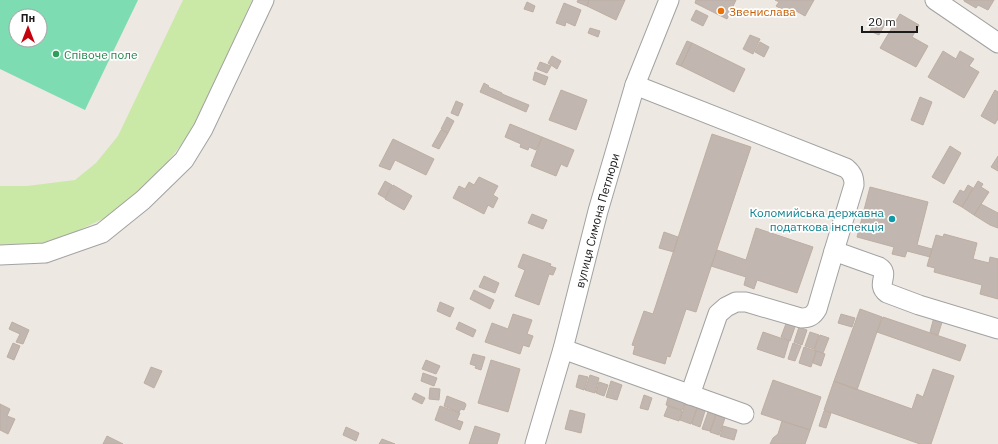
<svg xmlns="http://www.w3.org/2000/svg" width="998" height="444" font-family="'IBM Plex Sans',sans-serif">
<rect width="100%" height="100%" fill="#ede8e1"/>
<!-- grass -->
<path fill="#cae8a6" d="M183 0H252L201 113 187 137 166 164 136 195 111 215 77 231 42 243 0 245V186H27L75 180 96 163 118 136Z"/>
<!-- pitch -->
<path fill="#7edcb3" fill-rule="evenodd" d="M0 0H138L85 110 0 69ZM16 16H40V40H16Z"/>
<!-- building -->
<path fill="#c1b7b0" stroke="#beaea3" d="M578 0H589L587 6 577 2Z
M589 0H625L616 20 587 6Z
M696 0H736L727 19 695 3Z
M775 0H814L805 16 791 8 789 13 776 6 779 2Z
M964 0H994L988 10 978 5 976 8 964 1Z
M527 2 535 6 533 12 524 9Z
M564 3 581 10 575 26 566 22 565 26 556 23Z
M696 10 708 16 703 26 691 20Z
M900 14 919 25 912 37 928 46 916 67 880 48Z
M877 17 886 22 879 35 870 31Z
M590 28 600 31 598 37 588 33Z
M750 35 760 39 753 54 743 49Z
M687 41 692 43 681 66 676 64Z
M760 42 769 47 764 57 755 52Z
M692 43 745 69 734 92 681 66Z
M943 51 956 59 960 51 974 59 969 66 979 72 964 98 928 77Z
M552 56 561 61 557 69 548 63Z
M540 62 551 66 547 73 537 69Z
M535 72 548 77 545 85 533 80Z
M484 83 489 86 488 87 502 93V94L529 105 526 112 480 92Z
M561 90 587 100 576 130 549 120Z
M995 90 998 92V120H997L995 124 981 116Z
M920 97 932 102 923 125 911 120Z
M456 101 463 104 458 116 451 113Z
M447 117 454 121 448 133 441 129Z
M510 124 542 137 536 150 529 147 528 150 520 147 521 144 505 137Z
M441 130 448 133 439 149 432 146Z
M712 134 751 147 696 312 686 309 670 357 667 356 665 364 633 354 635 346 632 345 644 311 653 314Z
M542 137 574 150 567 167 561 164 556 176 531 166Z
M393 139 434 159 426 175 395 160 390 170 379 166Z
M950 146 961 153 944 184 932 177Z
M998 156V171L991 167Z
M479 177 498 186 493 195 498 198 493 208 488 205 484 214 453 198 459 186 465 189 469 182 474 185Z
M385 181 392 185 385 198 378 194Z
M978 181 983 184 981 187 989 192 974 215 962 207Z
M393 185 412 196 404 210 385 199Z
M968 185 973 188 962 207 953 202 960 190 964 192Z
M870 187 928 202 917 245 932 249 930 257 907 251 905 257 892 254 894 247 857 237Z
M981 204 998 213V228L990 225 974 215Z
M532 214 547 220 543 229 528 223Z
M756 228 813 247 797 293 757 280 754 289 744 285 746 277 711 266 717 250 746 260Z
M664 232 678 237 674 252 659 248Z
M944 234 977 243 973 259 989 263 990 257 998 259V299L980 294 982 285 934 272 935 268 927 266 936 235 943 237Z
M523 254 551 264 550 266 556 268 553 275 549 274 539 305 515 296 525 270 518 267Z
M484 276 499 283 495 293 479 287Z
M474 290 494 300 490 309 470 299Z
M440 302 454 308 450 317 437 311Z
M860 309 882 317 857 390 834 381Z
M513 314 532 320 527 334 533 336 529 347 523 345 520 354 485 342 492 323 508 329Z
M841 314 855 318 852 327 838 323Z
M883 317 966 345 960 361 877 332Z
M934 317 943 319 938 335 930 332Z
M787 321 796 324 790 341 781 337Z
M12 322 29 330 23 344 16 342 20 334 9 329Z
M459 322 476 330 473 337 456 329Z
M799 327 807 330 802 345 794 342Z
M763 332 789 341 784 358 757 349Z
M810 332 819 335 814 349 805 346Z
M820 335 829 338 823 353 814 350Z
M13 343 20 346 14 360 7 357Z
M793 343 801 346 795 361 788 359Z
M804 347 816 351 811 367 799 363Z
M816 351 825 354 821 366 813 363Z
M473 354 485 357 481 370 475 368 476 366 470 364Z
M426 360 440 366 436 374 422 369Z
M491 360 520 369 508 412 478 403Z
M151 367 162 371 154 388 144 383Z
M933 369 954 376 931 444H920L824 410 834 381 912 409 917 394 923 397Z
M423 373 437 378 434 386 421 381Z
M579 375 588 377 584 390 576 387Z
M590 375 599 378 595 393 585 390Z
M773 380 821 397 810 430 761 414Z
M611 381 622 385 617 400 606 397Z
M599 382 608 385 604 396 596 393Z
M430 388 440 389 439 400 429 399Z
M415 393 425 398 422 404 412 399Z
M669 394 686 400 682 410 666 405Z
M644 395 652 398 648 410 640 408Z
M447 396 465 403 466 405 464 410 461 409 459 412 444 406Z
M0 404 10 409 7 416 15 419 8 434 0 430Z
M685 404 697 408 691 424 680 420Z
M440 406 460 413 457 420 463 422 460 430 435 420Z
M668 406 682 411 679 421 664 416Z
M697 408 705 411 700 427 692 424Z
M570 410 585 414 581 433 565 429Z
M824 411 831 413 826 428 819 426Z
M708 412 716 414 710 431 702 429Z
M716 415 725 418 719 435 710 432Z
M782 421 810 430 805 444H770L773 438 778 434Z
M475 426 500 434 497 444H469Z
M723 426 737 430 734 440 720 436Z
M346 427 359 433 356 441 343 435Z
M107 436 123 444H103Z
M382 439 395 444H379Z"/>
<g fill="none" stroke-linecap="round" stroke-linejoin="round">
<!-- minor casing -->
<g stroke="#a2a2a2" stroke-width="21">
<g id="minor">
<path d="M935 0 998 43"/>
<path d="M635 85 846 168C852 173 854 177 854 185L834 251 879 267C891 274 875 284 887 293L919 305 998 329"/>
<path d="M0 255 45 253 102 233 143 200 184 160 203 129 264 0"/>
<path d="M563 349 744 414"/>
<path d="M690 395 718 314 726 307 736 302H746L801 318C809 318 813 316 817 309L834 251"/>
<path id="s1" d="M535 444 563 349 598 211 635 85 669 0"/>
</g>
</g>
<!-- minor -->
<use href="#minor" stroke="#fff" stroke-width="19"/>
</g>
<!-- markers -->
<circle fill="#e8710a" stroke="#fff" stroke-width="1.5" cx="721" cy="11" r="4"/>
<circle fill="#2e9e5b" stroke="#fff" stroke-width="1.5" cx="56" cy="54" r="4"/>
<circle fill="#0f9aa8" stroke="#fff" stroke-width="1.5" cx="892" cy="219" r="4"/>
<g text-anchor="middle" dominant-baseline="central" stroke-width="3.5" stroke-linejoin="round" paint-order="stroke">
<!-- food labels -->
<g font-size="12" fill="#c56008" stroke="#fff" text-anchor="start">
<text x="729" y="11">Звенислава</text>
</g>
<!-- leisure labels -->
<g font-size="12" fill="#27864d" stroke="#fff" text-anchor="start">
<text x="64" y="54">Співоче поле</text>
</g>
<!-- culture labels -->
<g font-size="12" fill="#0d838f" stroke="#fff" text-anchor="end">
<text x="884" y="212">Коломийська державна<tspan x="884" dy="14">податкова інспекція</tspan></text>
</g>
<!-- street labels -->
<g font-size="12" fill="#1b1b1b" stroke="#fff">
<text stroke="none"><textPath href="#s1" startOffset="232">вулиця Симона Петлюри</textPath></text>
</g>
</g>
<!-- north arrow -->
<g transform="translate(28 28)"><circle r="19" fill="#ffffff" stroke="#a4a4a4"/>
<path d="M0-3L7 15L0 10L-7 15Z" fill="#c5020c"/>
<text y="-6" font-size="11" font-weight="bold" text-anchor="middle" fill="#1b1b1b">Пн</text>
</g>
<!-- scale -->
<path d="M862 26v6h55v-6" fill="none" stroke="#1b1b1b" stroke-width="2"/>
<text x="868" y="26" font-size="12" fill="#1b1b1b" stroke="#ffffff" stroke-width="3" paint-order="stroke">20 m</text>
</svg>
